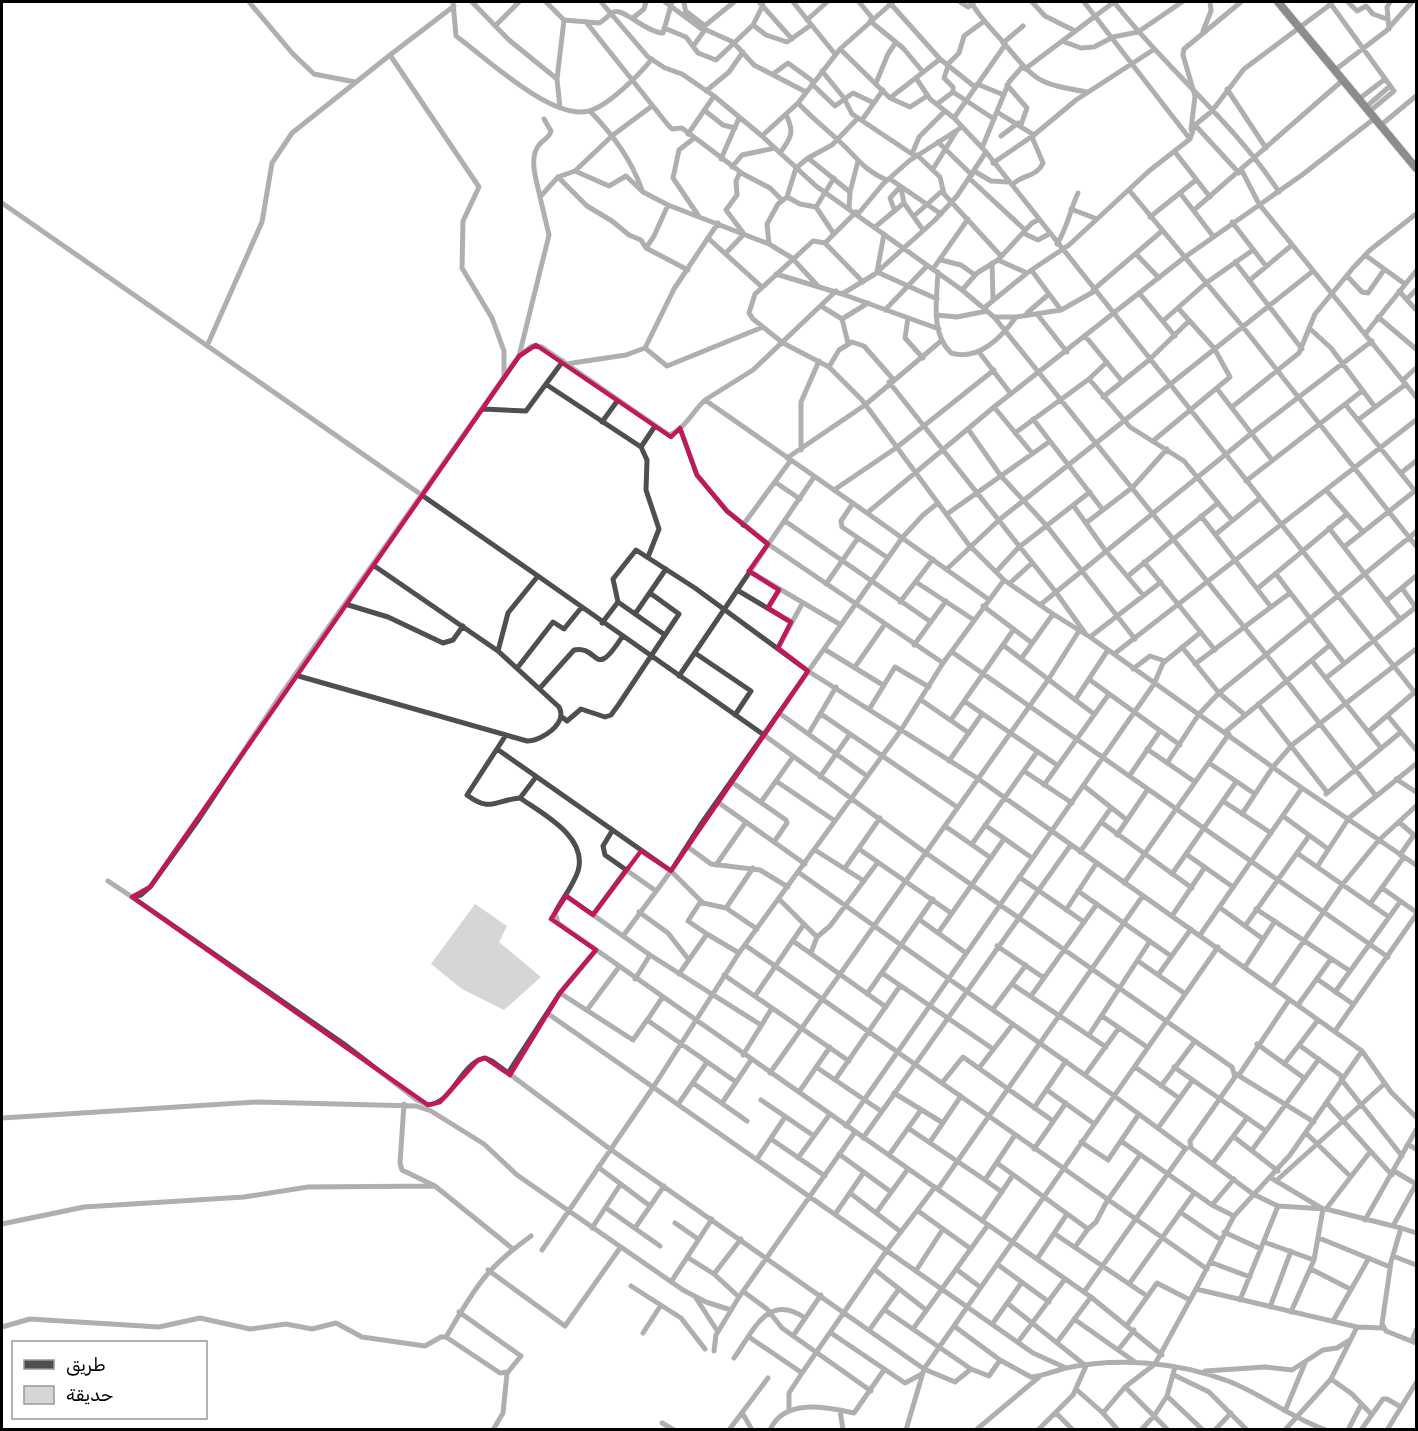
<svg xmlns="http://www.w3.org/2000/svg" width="1418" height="1431" font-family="Rubik,Vazirmatn,sans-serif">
<rect width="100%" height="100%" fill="#fff"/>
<!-- green -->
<path fill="#d6d6d6" d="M475 904 507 926 499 942 541 977 504 1010 462 989 431 964Z"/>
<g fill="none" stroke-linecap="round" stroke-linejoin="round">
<!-- highway casing -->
<g stroke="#dbdbdb" stroke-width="10">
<path id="highway" d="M1278 2 1416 168"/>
</g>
<!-- minor -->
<path stroke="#4f4f4f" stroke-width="5" d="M249 2 293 54 314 74 355 82
M453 2 456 36C485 57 552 121 589 111 608 106 639 75 652 59
M472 2 509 40 557 79
M546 2 564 20 599 23C604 21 609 14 614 12 624 8 645 32 663 33L672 2
M601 2 648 57 665 68 682 74 714 96 762 136 816 186 962 290 994 317 1265 653 1376 796
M665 2 703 30
M684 2 686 14
M759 2 792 39
M793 2 835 54
M859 2 873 19
M889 2 940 59 975 87
M960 2 968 7 973 3
M971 2C980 18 991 28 1003 42 1036 81 1035 83 1087 92
M1032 2 1045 16 1075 31
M1084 2 1190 139
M1114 2C1165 68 1233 121 1279 192
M1348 2 1357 11 1366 6 1373 14 1387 19
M1330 3 1394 91 1370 111
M454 6 390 55 479 187 463 221 462 268 492 318 504 351V376
M687 12 705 26
M633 18 644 9 646 2
M807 20 827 2
M870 21 903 48 923 72
M586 22 668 125 672 129 682 128 743 174 770 188 782 200
M496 25 519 2
M753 25 766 35 787 42 811 25
M664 28 686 37 698 53 716 60 753 25 763 5
M702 28 733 42 754 65 806 92
M1389 29 1387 7 1390 2
M1203 31 1211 11 1210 2
M1062 41 1081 48 1094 47 1113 37 1138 32 1182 2
M1003 43 1023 26
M694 45 704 31 702 28 734 2
M840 49 890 98 910 107 927 96
M947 65 959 53 964 36 983 22
M948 66 944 78 953 87V92L994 119
M1025 69 1114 2
M1335 70 1386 31 1412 2
M822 71 844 98 852 114 915 156
M773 74 788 63 814 82
M916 78 930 99 954 118 986 152 1416 694
M876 83 888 54 896 42
M812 84 835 106 853 93 874 103
M977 84 1004 95
M1007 85 1027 108 1021 125
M1227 89 1266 148
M706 91 729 72 743 52
M890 98 940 59
M1359 99 1385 79
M798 103C811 117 826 129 840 142 858 158 863 170 887 180
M937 104 953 92
M1366 107 1390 86
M560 108 557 79 564 20
M704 110 723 125 735 128
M590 111C613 135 631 159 642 190
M997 112 1034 135
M954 118 1005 45
M862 120 883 90
M1195 125 1239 173
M1381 125 1416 96
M1191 130 1195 96 1183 55 1184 49 1241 2
M688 134 714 96
M762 136 798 103 840 49 893 2
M1001 136 1018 123
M693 139 679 150 673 178 698 215
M938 142 972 175
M982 148 1009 82 1022 67
M1175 152 1210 197
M780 153C791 138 795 132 786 115
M912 154 919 137 945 111
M917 155 940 177 944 194 1001 256
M808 158 850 192
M721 159 739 118
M993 163 1034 135 1076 100 1153 50
M732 167 742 155 775 148
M933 169 956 132
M575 171 609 186 626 176 643 192 668 205 769 244
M974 171 991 181 1009 182
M1242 171 1259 204 1416 397
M558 177 587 206 612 221 629 235 641 240 646 248 688 270
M890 179 941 214
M970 179 1025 230
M1012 185C1022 174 1036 178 1043 163L1032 137
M901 188 904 203 923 230
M1129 190 1243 327 1416 546
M1180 193 1213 236
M540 197C537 182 528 158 539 145 543 139 549 139 551 131L544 119
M787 197 800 204 816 207 834 234
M2 203 538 576 764 735 926 853 1232 1067 1235 1077 1190 1141 1191 1148 1253 1194 1278 1206 1326 1209 1401 1228 1391 1262 1382 1324 1386 1331 1416 1343
M816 207 834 178
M849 208 850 192 858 161
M894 209 890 198 900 187
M1071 209 1097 219
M1194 210 1343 80
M858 214 883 184 909 161 962 127
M914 216 942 191
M1150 217 1196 180
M1232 222 1266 266
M875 227 904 203
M1023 233 1038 240 1049 234
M884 234 877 272 937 299
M709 239 762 287
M825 243 856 212
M1057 244C1067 229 1070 210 1078 193
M646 248 654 236 668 205
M726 253 744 234 726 210 737 195 736 181 740 172
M1136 254 1159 278
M1365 255 1405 284
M941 260 961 265 975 275
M998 260 1027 273
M1235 262 1302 349
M992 263 993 300
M933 269 968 219
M1032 271 1061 310
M938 272C937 298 930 333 951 353 978 361 1001 338 1016 317
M776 274 842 294 939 329
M1347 276 1362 292 1368 293 1384 270
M1250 280 1292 245
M863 282 825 243 813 241 755 294 749 313 753 319 783 343 829 367 862 400 969 545 1004 580 1053 614 1090 637 1302 788 1416 865
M818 286 792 258 769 244 767 224 778 204 787 197 796 168 808 158 832 145 858 118
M962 290 977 273 998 260 1032 223 1038 220
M1093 290 1162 231
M1399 291 1416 310
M842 294 875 274 935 220 957 196 986 152
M1140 294 1175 336
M1407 299 1416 290
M821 306 842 319 848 343
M984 308 1027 273 1069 245 1149 171 1190 139 1195 125 1212 111 1244 69 1331 4
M885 310 927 266
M1027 313 1049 294
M1037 314 1067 352
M936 315 957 317 987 311
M994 317H1016L1061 310 1095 291
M1378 317 1416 349
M908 318 905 338 923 358
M842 319 868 303
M1163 321 1206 283 1253 250
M1309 328 1331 348 1375 407
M1366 333 1416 271
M1086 337 1122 381
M207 346 262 222 272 163 292 133 390 55
M645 348 667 366 763 327
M979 352 1011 394
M519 356 549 235 540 197 558 177 575 171 613 135 652 106
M566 364 626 355 645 348 674 289 718 223
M829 367 839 350 852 342 864 346 893 379
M1089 379 1130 427 1184 461 1232 520
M1403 380 1416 368
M889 382 1055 591 1085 633
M547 385 641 447 647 460 646 490 659 529 648 557
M1218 390 1272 460
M1103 397 1149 360 1189 321
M705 400 753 370 836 291
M1345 404 1415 491
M994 407 1032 453
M1232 407 1299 353 1315 314 1353 268 1370 250 1416 214
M483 409 526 411 563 361
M1033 419 1103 510
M1358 420 1406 384
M602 422 618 400
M680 428 697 475 727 511 768 544 943 663
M968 429 1001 476 1046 525 1135 639
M1015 433 1089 379 1107 362
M1153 441 1230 377 1214 348 1178 308
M641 447 655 426
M801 450V402L819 361
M787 458 865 405 941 341
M1401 473 1416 461
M1246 481 1362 391
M775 482 800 499
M834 490 896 448 994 370
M1326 490 1363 532
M853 503 841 521 842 527 888 558
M1073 505 1105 550 1143 595
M867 513 988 599
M947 514 1049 442
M1201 516 1271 607
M785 521 931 622
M1086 523 1133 487 1167 449
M743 525 791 460
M1329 528 1400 619
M1216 534 1259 499
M1344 547 1416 490
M1144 562 1215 650
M947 569 999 520 1313 271
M749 571 841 625
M996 572 1018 548 1090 492
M1276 574 1344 663
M1128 576 1218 503
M916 582 974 620
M1010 583 1032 563
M826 584 858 538
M1402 588 1416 608
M1257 589 1347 514
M737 590 791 622
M1386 601 1416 576
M900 602 933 559
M345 604 388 617 443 643 453 640 463 626
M1040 605 1252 433 1372 341
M983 606 1032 643
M768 608 779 590
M635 614 666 569
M602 623 618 602
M665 635 618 602 613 579 636 550 695 588 808 671 977 778 1362 1051 1290 1155 1234 1216 1196 1289
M1090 637 1161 582
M914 645 946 601
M1003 645 1094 714
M1182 647 1219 693 1245 715
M778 648 802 604
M824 649 883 685
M498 651 508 613 538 576
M952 652 1388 957
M695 653 751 691 735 715
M1114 654 1416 420
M1021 659 1053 614
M1312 661 1381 748
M1195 664 1290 593
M518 667 553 622 564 629 581 608
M855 667 885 624
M1133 669 1150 656 1165 661
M295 675 527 741C542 741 568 723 559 707L498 651 373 565
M679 676 814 477
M1326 678 1416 607
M1090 680 1180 745
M540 688 574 650C600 645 593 682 622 637
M921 700 969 733
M1075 700 1108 650
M964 701 1057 765
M1258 704 1327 792
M870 708 895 667 929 687
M779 713 867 776
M821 714 957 807
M1388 716 1416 750
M562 717 567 721 581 709 605 717 611 715 619 704 679 614 650 593
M951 720 1014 629
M1225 732 1330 645
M1368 732 1416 691
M809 733 836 687
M506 735 467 795C491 813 495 800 520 798 543 814 588 837 578 871 573 886 562 899 555 913L558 923 1091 1297 1162 1355
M497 749 671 871 703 903 726 908 757 929
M1147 749 1195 782
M949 761 982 714
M1167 763 1199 714 1219 693 1416 532
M1209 763 1255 794
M1024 771 1072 803
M1130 775 1160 731
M820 777 850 734
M1396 779 1416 792
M776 781 835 821
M733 783 786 820 787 823 774 842
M1044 785 1109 694
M1084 786 1127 820
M1326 794 1401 732
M520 798 536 777
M1223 801 1271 833
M761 802 793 757
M719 803 805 864
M1242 814 1273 767 1292 745 1416 649
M1283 816 1328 849
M1101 822 1192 888
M1399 822 1414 835 1400 855
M985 825 1032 858
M945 826 991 858
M612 831 603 846 605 855 656 891
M1117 835 1148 789
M972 844 1037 752
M688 847 711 864 760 870 788 887
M859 849 951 913
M815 850 864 881
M1080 852 1111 808
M1297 853 1389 917
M1186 854 1233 887
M716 865 746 822
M1317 867 1349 818 1416 764
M845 868 880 818
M798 872 1113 1095 1186 1149
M1172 874 1236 782
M1019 877 1084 922
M108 881 132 897 141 895 150 887 199 819 278 699 519 356 532 346 542 347 669 435C683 431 694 410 705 400L867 513 994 407 1185 257 1302 175 1375 118
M1124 883 1229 734
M1382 888 1416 912
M1078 891 1171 956
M566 896 650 955 761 1025
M132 897 344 1044 417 1100 428 1105C454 1103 459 1064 485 1058L492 1061 610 1149 924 1369 955 1382 971 1369 989 1376 1000 1360 1031 1377C1043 1376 1054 1371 1066 1368 1118 1357 1178 1362 1228 1381 1262 1394 1291 1418 1326 1430
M779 899 817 937
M1370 904 1404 857
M1219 907 1263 939
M726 908 753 868
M1256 909 1350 971
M1066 910 1096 864
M639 912 668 933 689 960
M593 915 627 869
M1172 916 1205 867
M920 920 966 953
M1245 926 1309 836
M938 933 1004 839
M707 934 739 953
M1200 935 1302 788
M623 936 671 871 701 824 902 538 923 515 938 503
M793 941 886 1007
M745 945 1207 1269
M997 946 1044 978
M811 953 817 937 830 926 878 862
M1138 961 1184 993
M1245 967 1275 921
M882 973 993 1049
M679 974 707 934 688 921 699 904 703 903
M724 975 849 1061
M1158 975 1191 929
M635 979 650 955
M1317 979 1353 1004
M1012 984 1106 1047
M1272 987 1342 885 1378 841 1416 806
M1335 992 1400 902
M560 993 633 1040 647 1020 736 1082
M867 994 933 899
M755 996 804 924
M1031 996 1097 904
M1298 1005 1331 959
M993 1009 1026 965
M587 1010 619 967
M547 1013 1033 1353 1066 1368
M1102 1016 1147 1047
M1318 1020 1299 1045 1343 1077
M646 1022 662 998
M1335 1031 1416 915
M1089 1035 1150 941
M1257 1044 1304 1078
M1362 1051 1391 1092 1416 1117
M743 1055 772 1008
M1284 1064 1299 1045
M816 1067 881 1111
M1135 1067 1179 1098
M1174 1067 1266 1131
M979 1068 1013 1024
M770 1073 1048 680 1079 631
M1236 1074 1314 1122
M510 1075V1070L560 993 596 950
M1085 1075 1119 1028
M1239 1075 1289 1000
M1341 1079 1402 1156
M835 1080 900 986
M693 1083 747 1121
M942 1083 963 1057 1053 1121
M1161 1086 1195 1041
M1047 1090 1093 1123
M799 1092 830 1047
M894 1093 943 1123
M761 1100 814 1136
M679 1103 707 1062
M722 1103 751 1060
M1327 1103 1392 1175
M404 1104 400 1163 402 1170 435 1186 513 1249
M1034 1108 1066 1061
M2 1118 257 1102 416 1106 431 1111 484 1144 517 1175 683 1290 706 1302 731 1310
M846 1126 1154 684 1163 663 1201 632
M908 1128 985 1180
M1158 1128 1192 1081
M1306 1133 1350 1176
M1234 1137 1278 1171
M863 1138 1070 846
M771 1139 825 1176
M1121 1141 1212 1205 1234 1216
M930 1142 961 1096
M1081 1142 1108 1160 1139 1114
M1409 1145 1416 1149
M1034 1149 1066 1103
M1252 1150 1319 1059
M839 1154 891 1192
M889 1155 921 1110
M798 1158 830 1114
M757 1159 785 1117
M997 1163 1088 1229
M1213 1163 1247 1118
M598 1167 650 1206
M1394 1171 1416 1184
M1271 1178 1323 1209 1314 1260 1291 1312
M1276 1181 1384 1084
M938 1189 1142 897
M1002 1192 985 1180 1015 1135
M850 1193 901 1232
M1212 1205 1234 1179
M606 1208 660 1246
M1326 1209 1370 1152
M918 1211 971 1249
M1180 1212 1221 1240
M836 1213 864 1172
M876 1213 908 1169
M1365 1220 1416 1130
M982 1221 1013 1175
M675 1223 698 1239
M2 1224 84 1207 244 1197 308 1187 435 1186
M1393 1226 1416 1184
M592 1228 620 1185
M635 1228 664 1186
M1401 1228 1416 1233
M1224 1232 1261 1249
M1055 1234 1147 1296
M1319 1238 1390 1267
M1264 1242 1314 1260
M1075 1247 1088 1229 1096 1222 1107 1201 1140 1155
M542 1250 654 1086 739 953 901 730 943 663 1004 580
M1393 1256 1416 1265
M687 1257 714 1274 739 1297
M1037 1259 1067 1214
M1210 1262 1250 1277
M997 1264 1049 1302
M874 1269 926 1310
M917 1269 943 1229
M956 1269 980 1287
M1311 1269 1350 1289
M488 1270 565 1326 620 1248
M714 1274 741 1239
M671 1282 712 1219
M1129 1284 1194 1193
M631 1286 681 1318 705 1349
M744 1292 767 1309 782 1328 871 1391
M1084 1292 1186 1148
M696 1298 718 1332
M1240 1300 1278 1206
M1007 1303 1086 1366 1073 1395 1038 1430
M1270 1307 1291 1251
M885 1310 971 1369
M1074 1319 1135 1362
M1333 1321 1369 1258
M993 1323 1022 1282
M1127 1325 1157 1283 1190 1300
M954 1326 1000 1360
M2 1327 30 1319 159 1327 200 1318 250 1329 286 1324 312 1329 336 1323 362 1337 425 1346 441 1337H446L500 1373 508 1372 521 1356 459 1312
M870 1329 899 1289
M913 1329 988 1225
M643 1333 661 1305
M831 1333 905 1383 922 1374
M793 1336 821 1295
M446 1337C475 1288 484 1270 531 1236
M749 1337 802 1373
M1058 1341 1091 1297
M1412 1341 1416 1330
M1018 1342 1065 1279
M1118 1350 1134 1330
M714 1351 716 1335 739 1297 855 1132
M734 1358C754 1330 768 1292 805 1318
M1175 1367 1167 1396 1203 1430
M1205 1371 1265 1367 1292 1370 1323 1350 1337 1348 1350 1340
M1174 1375 1209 1392 1247 1430
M1331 1379 1352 1394 1372 1415
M1125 1387 1168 1430
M1077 1390 1103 1413
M789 1408V1393L802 1373 887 1250 935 1187
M840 1410 843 1430
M1285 1411 1305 1363
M1056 1413 1073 1430
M743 1414 752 1430
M662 1423 674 1430
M493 1430 503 1413 507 1373
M729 1430 768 1378
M770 1430C784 1398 826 1407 854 1413L884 1370
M906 1430 924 1369 1218 947
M976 1430 1039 1377
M1118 1430 1103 1413 1125 1387 1155 1364 1196 1289 1357 1327 1383 1328
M1141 1430 1154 1416 1167 1396
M1215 1430 1231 1413
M1285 1430 1331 1379 1357 1327
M1348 1430 1361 1405
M1361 1430 1383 1399H1387L1401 1407
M1387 1430 1416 1383"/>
<!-- highway -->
<use href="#highway" stroke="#000" stroke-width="8"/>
</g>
<!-- marked area -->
<path d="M0 0H1418V1431H0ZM536 345 671 437 680 428 697 475 727 511 768 544 749 571 779 590 768 608 791 622 778 648 808 671 671 871 641 851 593 915 566 896 551 919 596 950 560 993 510 1075 485 1058 478 1060 440 1102 428 1105 132 897 150 887 519 356Z" fill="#fff" fill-opacity=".55" fill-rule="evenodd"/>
<path fill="none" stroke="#c2185b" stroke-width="4.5" stroke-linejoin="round" d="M536 345 671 437 680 428 697 475 727 511 768 544 749 571 779 590 768 608 791 622 778 648 808 671 671 871 641 851 593 915 566 896 551 919 596 950 560 993 510 1075 485 1058 478 1060 440 1102 428 1105 132 897 150 887 519 356Z"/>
<!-- border -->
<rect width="1418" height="1431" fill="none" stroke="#000000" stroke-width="6"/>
<!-- legend -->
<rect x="12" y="1341" width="195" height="78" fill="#ffffff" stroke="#999999" stroke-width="1.5"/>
<rect x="24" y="1360" width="30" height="9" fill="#4f4f4f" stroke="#999999" stroke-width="1.5"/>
<text x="66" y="1371" font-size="18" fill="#000000">طريق</text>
<rect x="24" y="1386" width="30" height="18" fill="#d6d6d6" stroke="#999999" stroke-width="1.5"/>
<text x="66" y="1401" font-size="18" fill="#000000">حديقة</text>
</svg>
